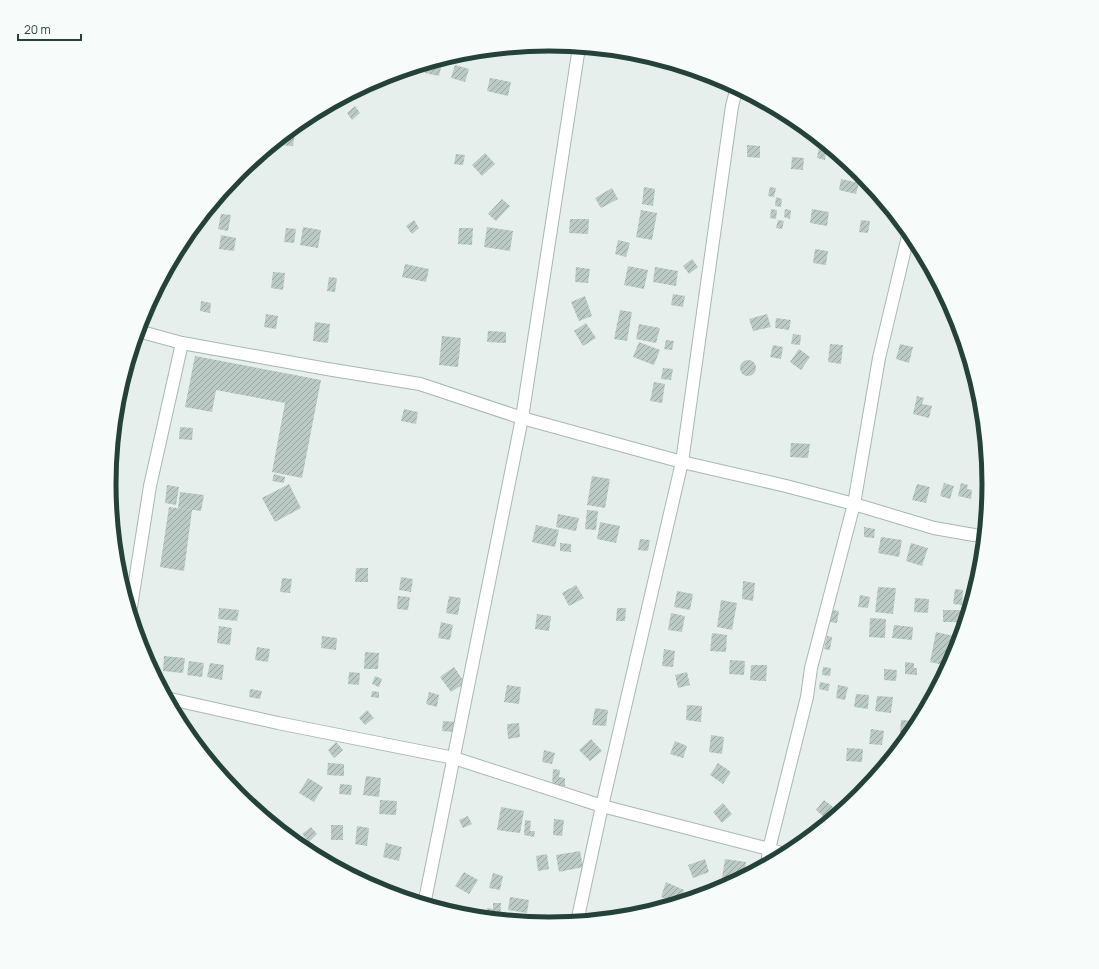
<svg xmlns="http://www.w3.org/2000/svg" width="1099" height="969" font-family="Manrope,sans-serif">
<defs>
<pattern id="building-hatch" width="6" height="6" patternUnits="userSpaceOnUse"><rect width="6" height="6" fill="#bbcac4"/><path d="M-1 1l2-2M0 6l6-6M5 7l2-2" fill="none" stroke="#98a6a0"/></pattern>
</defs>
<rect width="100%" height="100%" fill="#e6efeb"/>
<!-- building -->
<path fill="url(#building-hatch)" d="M435 61 442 63 439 76 425 73 427 64Z
M455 65 469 69 465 82 451 78Z
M702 73 718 78H719L712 80H709L706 79Z
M490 78 511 82 508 96 487 91Z
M355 106 360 113 352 120 347 113Z
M290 130 295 131 293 146 277 145 278 140Z
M747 145 760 146V158L747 157Z
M819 147 827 149 825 160 817 158Z
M263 153 262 162 253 161Z
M485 153 495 164 482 176 472 165Z
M456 154 465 155 463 165 454 164Z
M792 157 804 158 803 170 791 169Z
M841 179 859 183 856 194 839 190Z
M644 187 655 189 653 206 642 204Z
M770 187 776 188 774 197 768 196Z
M612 188 618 199 601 208 595 198Z
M776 197 782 199 781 207 775 206Z
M502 199 510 206 496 221 488 214Z
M771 209 777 210 776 219 770 218Z
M785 209 791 210 790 219 784 217Z
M812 209 829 212 827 226 810 223Z
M641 210 657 213 652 240 636 237Z
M221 214 231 215 228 231 218 229Z
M570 219H589L588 234 569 233Z
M414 220 419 228 412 234 406 226Z
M778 220 784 221 782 229 776 228Z
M861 220 870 221 868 233 859 232Z
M303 227 321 230 318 248 300 245Z
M487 227 513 231 510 251 484 247Z
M286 228 296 229 294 243 284 242Z
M459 228H473L472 245 458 244Z
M221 235 236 238 234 251 219 249Z
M618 240 630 243 626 257 615 254Z
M815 249 828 251 826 265 813 263Z
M692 259 698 267 689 274 683 266Z
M405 264 429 269 426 282 402 277Z
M628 266 648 270 644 289 624 285Z
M576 267 590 269 588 283 575 282Z
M655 267 678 271 676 286 653 282Z
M273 272 285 273 283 290 271 288Z
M329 277 337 278 335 292 327 291Z
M159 285H162V297L153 296Z
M673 294 685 296 683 307 671 305Z
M585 296 592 316 579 321 571 302Z
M201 301 211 303 210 313 200 311Z
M620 310 632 312 627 341 614 339Z
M266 314 278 316 276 329 264 327Z
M767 314 771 327 753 331 749 319Z
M776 318 791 320 789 330 775 328Z
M315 322 330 324 328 343 313 341Z
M586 323 596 338 583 346 574 331Z
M639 324 660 328 656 343 636 339Z
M488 331 506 332V343L487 342Z
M793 334 801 335 800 345 791 344Z
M442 336 461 338 458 367 439 365Z
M666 340 674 341 672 350 664 349Z
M639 342 660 350 654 365 633 357Z
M830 344 843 345 841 364 828 362Z
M900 344 913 347 909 363 896 359Z
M773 345 783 347 781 359 770 357Z
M799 349 810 357 801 370 790 362Z
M195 356 321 380 302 478 272 472 285 403 216 390 212 412 185 407Z
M740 368a8 8 0 1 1 16 0a8 8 0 1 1-16 0Z
M663 368 673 369 671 380 661 379Z
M654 382 665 384 662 403 650 401Z
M917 396 924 398 922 404 932 406 929 418 913 414Z
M404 409 418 412 416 424 401 421Z
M180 427 193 428 192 440 179 439Z
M791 443 810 444 808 458 790 457Z
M274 474 285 477 284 483 272 481Z
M592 476 610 479 605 508 587 505Z
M944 483 954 486 950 499 940 496Z
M961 483 968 485 967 489 972 490 971 499 958 496Z
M289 484 301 508 275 522 262 498Z
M917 484 930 487 926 503 912 500Z
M167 485 179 487 176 505 165 503Z
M180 492 204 495 201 511 178 508Z
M169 507 192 510 184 571 160 567Z
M587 510 598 511 596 530 585 529Z
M558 514 579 518 576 531 556 527Z
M600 522 620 526 616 543 597 539Z
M536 525 559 530 555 547 532 542Z
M864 527 875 529 874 538 864 537Z
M881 537 902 540 899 557 878 553Z
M640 539 650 540 648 551 638 550Z
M560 543 571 544V552L560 551Z
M911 543 928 548 922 566 906 561Z
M356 568H368V582H355Z
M401 577 413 579 411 592 399 590Z
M282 578 292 579 290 593 280 592Z
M743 581 755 583 753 601 742 599Z
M576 585 584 598 569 606 562 593Z
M878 587 896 588 893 614 875 612Z
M955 589 963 590 962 605 953 604Z
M677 591 693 594 690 610 674 607Z
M860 595 870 597 868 608 858 607Z
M398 596 410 597 408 610 397 609Z
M449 596 461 598 458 615 446 613Z
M915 598 929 599 928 613 914 612Z
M721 600 737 603 732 630 717 627Z
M219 608 239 610 237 621 218 619Z
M617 608H626L625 621H616Z
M832 610 839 611 837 623 830 622Z
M943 610H961V622H943Z
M671 613 685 616 682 632 668 630Z
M537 614 551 616 549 631 535 629Z
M870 618 886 619 885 638 869 637Z
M441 622 453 625 450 640 438 638Z
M894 625 913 627 912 640 892 638Z
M219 626 232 628 230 645 217 643Z
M936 632 954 636 948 666 930 662Z
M712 633 727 635 726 652 710 651Z
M322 636 337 638 336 650 321 648Z
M827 636 832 637 830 650 824 649Z
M257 647 270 649 268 662 255 660Z
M664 649 675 651 673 667 662 666Z
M365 652 379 653 378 669H364Z
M164 656 185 658 183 673 163 671Z
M730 660 745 661 744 675 729 674Z
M189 661 204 663 202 677 187 675Z
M905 662 914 663V668H917V675L905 674Z
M210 663 224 665 222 680 207 677Z
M751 665H767L766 681 750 680Z
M454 667 465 683 451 692 440 677Z
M823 667 831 668 830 676 822 675Z
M884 669 897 670 896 681 884 680Z
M349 672 360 673 359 685 348 684Z
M687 672 690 685 678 688 675 675Z
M375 676 382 679 379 687 372 684Z
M820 682 830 684 828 691 819 689Z
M507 685 521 687 519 704 504 702Z
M838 685 848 687 845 700 836 698Z
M250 689 262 691 260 699 249 697Z
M372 691 379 692V698L371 697Z
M429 692 439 695 437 707 426 704Z
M856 694 869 695 868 709 854 707Z
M877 696 893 697 891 713 875 711Z
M687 705 702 706 701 722 686 720Z
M595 708 608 710 606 726 592 725Z
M367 710 374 718 365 725 359 718Z
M901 720 916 721 915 730 911 735 900 734Z
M443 721 456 722 455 732 442 731Z
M519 723 520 737 508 739 507 724Z
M182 726 192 728 190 738 183 729Z
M871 729 884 731 882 745 869 744Z
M711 735 724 737 722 754 709 752Z
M591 739 602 751 590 761 579 750Z
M675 741 687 746 683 758 670 754Z
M336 742 343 750 334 758 328 750Z
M847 748 863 749 862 762 846 761Z
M544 750 555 753 552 764 542 762Z
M328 763 344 764V776L327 775Z
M718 763 731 772 723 784 710 775Z
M553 769 560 770 559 777 565 778V786H552Z
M366 776 381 778 379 797 363 795Z
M308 778 323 787 314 802 299 793Z
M340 784 352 785 351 795 339 794Z
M380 800 397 801 396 815 379 814Z
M824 800 837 810 829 821 816 810Z
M723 803 732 814 722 823 713 812Z
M501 807 524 811 520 833 497 830Z
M468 816 472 824 463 828 459 820Z
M554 819 564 820 562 836 553 835Z
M525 820 531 821 530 831H535L534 837 524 835Z
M331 825H343V840H331Z
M357 826 369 828 367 846 355 844Z
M311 827 317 834 309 842 302 834Z
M386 843 402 847 399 861 383 857Z
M580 851 583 867 559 872 556 855Z
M547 854 549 869 538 871 536 856Z
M705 859 709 872 693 878 688 865Z
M725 859 746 862 744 878 739 880 722 878Z
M464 872 478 880 469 894 455 886Z
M493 873 503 876 500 890 489 888Z
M666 882 684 890 679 903 661 897Z
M510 897 529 900 527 913 508 910Z
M493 903H501L500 920 486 919 487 908 493 909Z"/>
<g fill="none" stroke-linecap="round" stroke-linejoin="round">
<!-- minor casing -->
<g stroke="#a8b8b2" stroke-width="14">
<path id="minor" d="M138 331 182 343 327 369 420 384 522 418 682 462 786 486 854 504 934 528 974 535
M130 613 150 486 182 343
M166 698 278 723 454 758 602 806 769 849 786 855
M767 866 769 849 807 697 811 668 854 504 879 358 909 232
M424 905 522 418 579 47
M577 922 602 806 682 462 732 106 737 87"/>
</g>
<!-- minor -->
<use href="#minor" stroke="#fff" stroke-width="12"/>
</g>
<!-- crop -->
<path d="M0 0H1099V969H0ZM116 484a433 433 0 1 1 866 0a433 433 0 1 1-866 0Z" fill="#f7fbf9" fill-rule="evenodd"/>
<path fill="none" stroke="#24423a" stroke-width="5" d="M116 484a433 433 0 1 1 866 0a433 433 0 1 1-866 0Z"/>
<!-- scale -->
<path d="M18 34v6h63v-6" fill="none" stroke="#24423a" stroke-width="2"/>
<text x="24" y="34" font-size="12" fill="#24423a" stroke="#f7fbf9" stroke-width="3" paint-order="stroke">20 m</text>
</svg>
